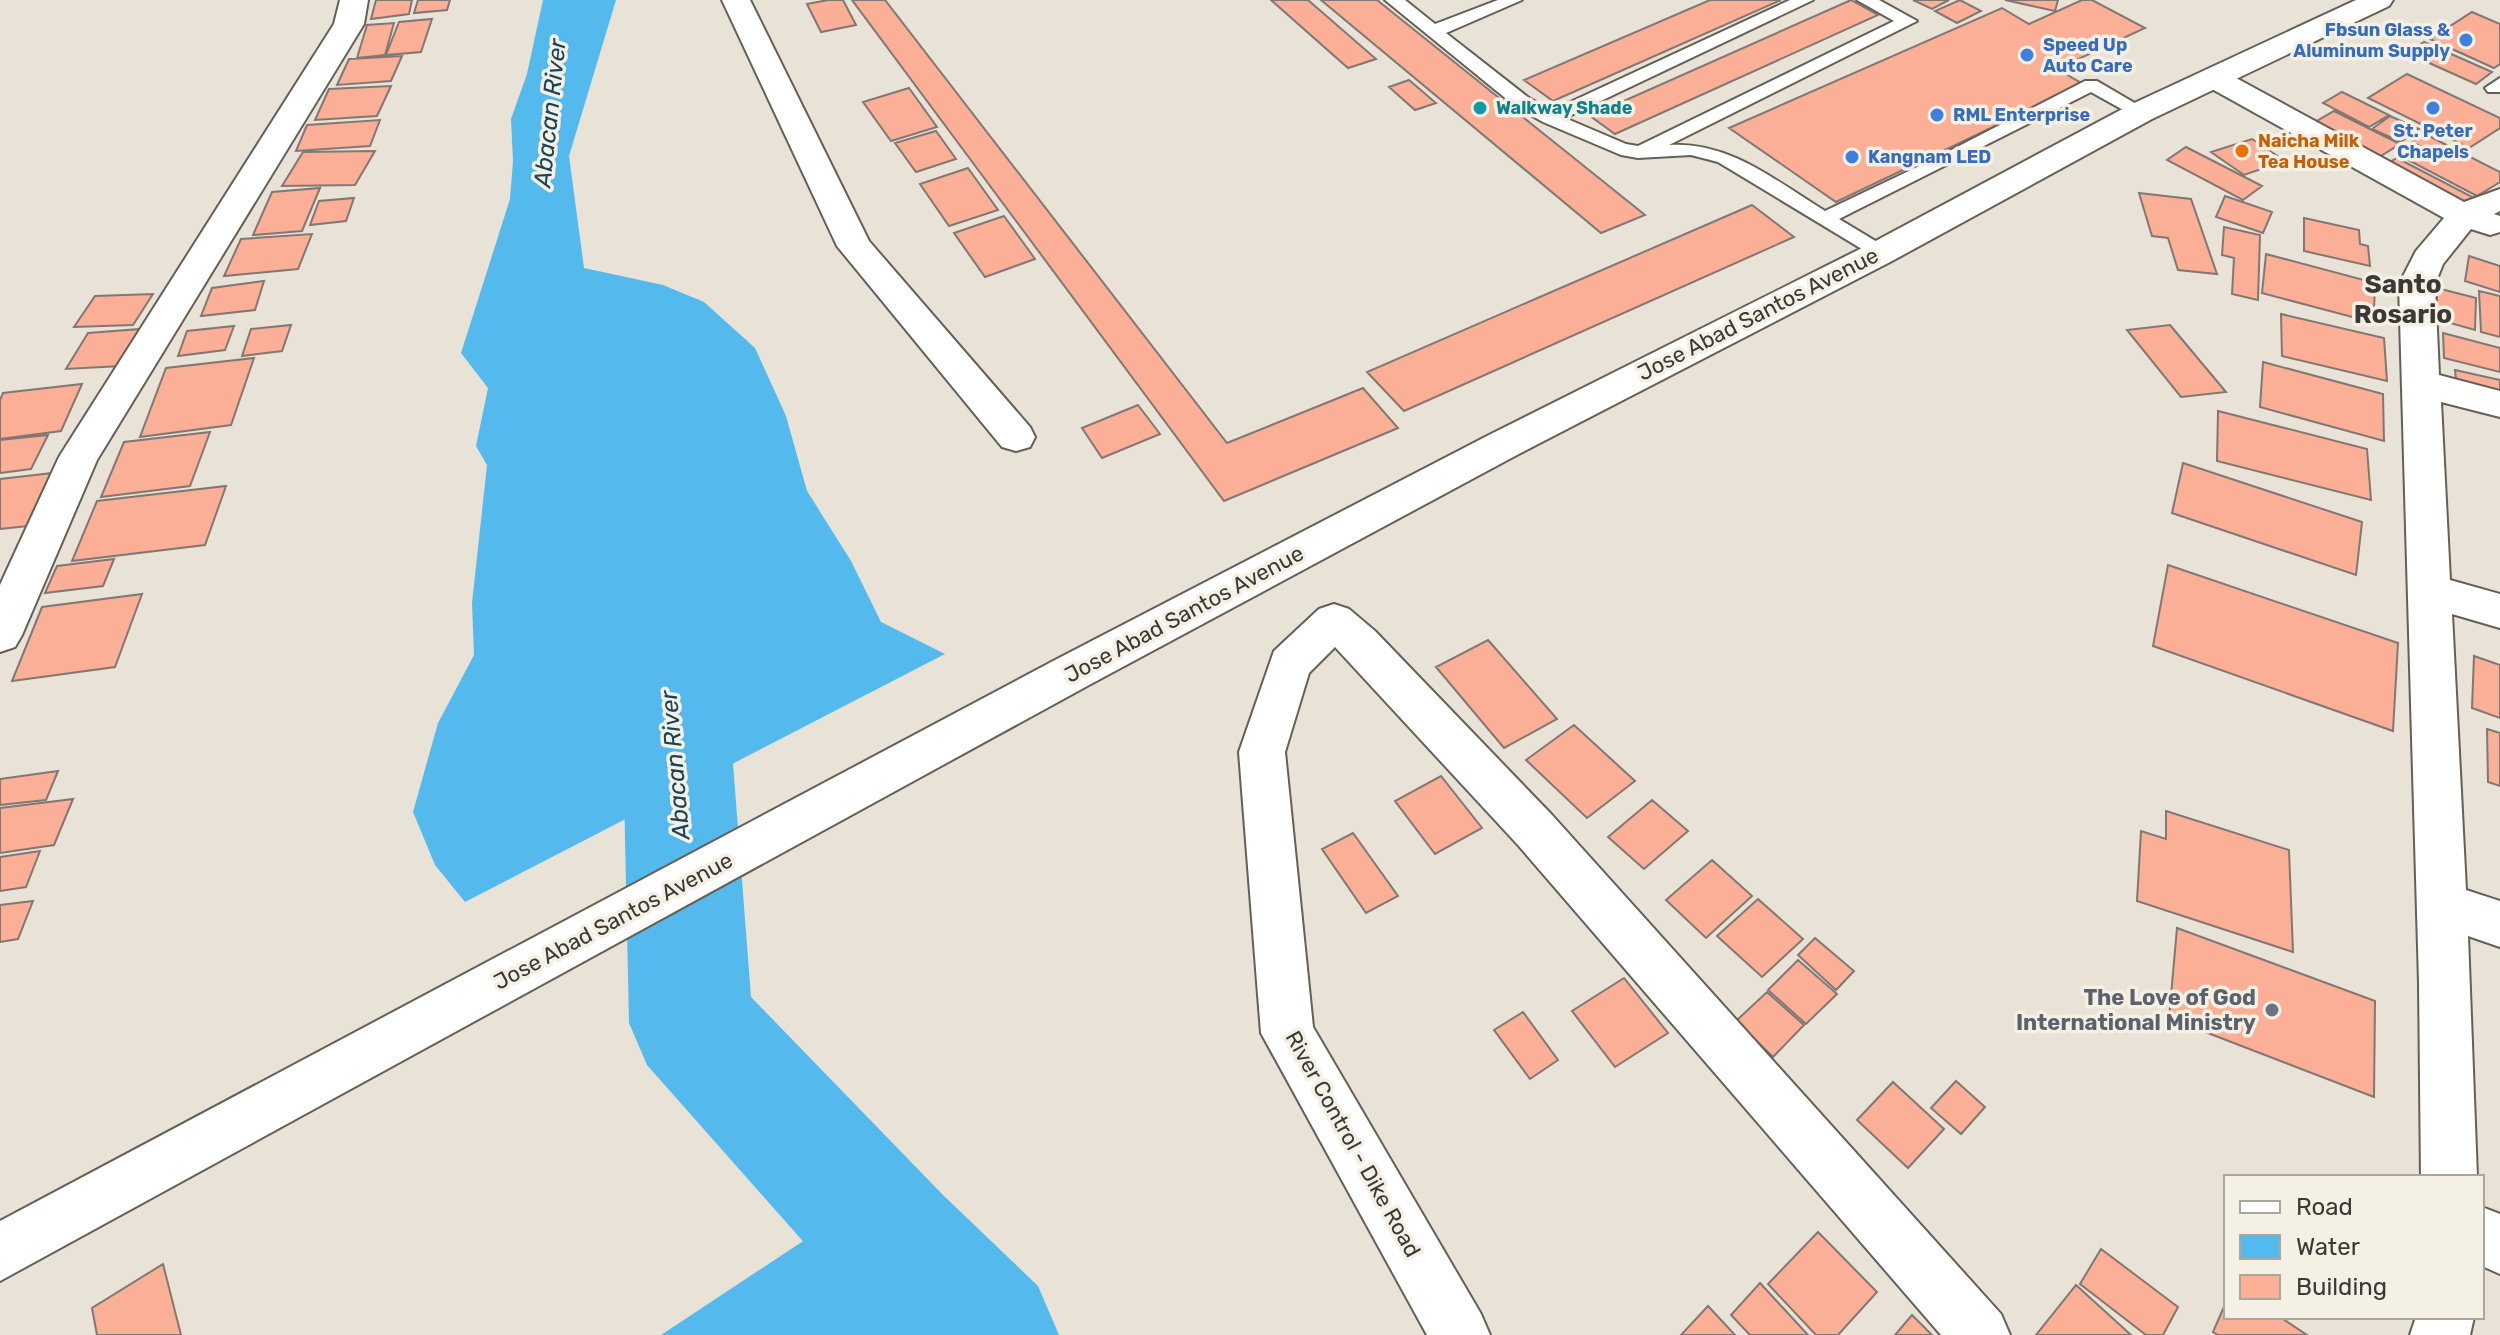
<svg xmlns="http://www.w3.org/2000/svg" width="2500" height="1335" font-family="Rubik,sans-serif">
<rect width="100%" height="100%" fill="#e8e2d7"/>
<!-- water -->
<path fill="#54baed" d="M543 0H616L569 156 584 268 663 285 704 302 755 348 786 416 807 491 851 561 881 622 945 654 465 902 435 865 413 812 438 723 474 655 472 603 487 465 476 446 488 388 461 353 510 199 513 161 511 119 527 74Z
M900 1177 928 1242 910 1321 911 1335H661Z"/>
<g fill="none" stroke-linecap="round" stroke-linejoin="round">
<!-- river -->
<path fill="#54baed" fill-rule="evenodd" d="M659 610 695 622 728 699 751 997 943 1195 1038 1286 1059 1335H891L847 1291 647 1065 629 1023 622 699 607 652 623 622Z"/>
</g>
<!-- building -->
<path fill="#faaf96" stroke="#837773" stroke-width="2" d="M376 0H412L409 14 371 19Z
M418 0H450L447 10 414 13Z
M828 0H843L856 25 821 32 807 4Z
M852 0H885L1227 443 1363 388 1398 428 1224 501Z
M1271 0H1308L1376 59 1348 68Z
M1321 0H1377L1645 215 1601 233Z
M1710 0H1781L1553 101 1524 80Z
M1851 0 1878 15 1615 134 1590 116Z
M1913 0H1949L1932 9Z
M1960 0 1981 11 1957 23 1935 11Z
M2005 0H2058L2055 11Z
M2082 0H2092L2145 28 2057 69 2083 84 1836 202 1729 128 2002 8 2029 24Z
M2472 12 2500 24V64L2494 68 2430 39Z
M432 19 421 52 386 55 399 22Z
M394 23 385 55 357 58 367 25Z
M2424 42 2492 72 2476 84 2407 53Z
M402 56 391 81 337 85 349 59Z
M2407 74 2500 118V128L2469 148 2368 98Z
M1409 80 1436 103 1415 110 1389 87Z
M391 86 377 116 315 120 329 89Z
M909 88 937 127 891 141 863 102Z
M2342 92 2389 115 2369 127 2323 103Z
M2334 111 2400 144 2376 159 2310 125Z
M2390 116 2419 129 2401 142 2372 129Z
M380 120 370 146 296 151 307 125Z
M936 131 956 159 916 172 895 143Z
M2425 134 2500 172V182L2477 196 2408 160 2426 149 2412 142Z
M2252 139 2285 161 2244 175 2211 152Z
M2186 147 2262 186 2243 200 2167 160Z
M375 151 355 185 282 186 303 152Z
M2397 158 2480 201 2464 211 2381 167Z
M968 168 998 210 949 226 920 184Z
M320 188 302 231 253 235 272 192Z
M2139 193 2191 199 2217 274 2178 270 2168 238 2152 236Z
M2225 196 2272 212 2263 233 2216 217Z
M354 198 346 221 310 225 319 201Z
M1752 205 1794 237 1404 411 1367 372Z
M1004 216 1035 259 985 277 954 233Z
M2304 218 2359 230 2360 244 2368 246 2370 266 2304 251Z
M2224 227 2260 235 2258 300 2232 294 2234 258 2222 255Z
M312 234 298 269 224 276 241 239Z
M2266 254 2375 283 2374 310 2357 306 2356 318 2262 293Z
M2469 256 2500 266V292L2465 281Z
M264 281 255 310 201 316 212 288Z
M2437 288 2476 298 2475 330 2436 319Z
M2479 291 2500 296V337L2481 332Z
M153 294 133 325 74 327 95 296Z
M2281 314 2384 338 2387 381 2282 356Z
M291 325 282 351 242 356 251 329Z
M2170 325 2226 392 2181 397 2127 330Z
M234 326 225 350 178 356 187 331Z
M141 329 121 366 66 369 88 333Z
M2443 333 2500 348V372L2444 358Z
M254 358 231 425 140 437 166 368Z
M2263 362 2383 394 2384 441 2260 407Z
M2455 370 2500 380V399L2457 389Z
M82 384 61 431 0 439V400L3 393Z
M1138 405 1160 434 1102 458 1082 428Z
M2218 411 2367 449 2371 500 2217 461Z
M210 432 190 486 101 497 124 442Z
M48 435 31 469 0 473V440Z
M2183 463 2362 522 2356 575 2172 513Z
M61 472 37 525 0 529V479Z
M226 486 205 545 72 561 97 501Z
M114 559 103 586 45 593 57 566Z
M2168 565 2398 643 2393 731 2153 646Z
M142 594 115 667 12 681 42 607Z
M1488 640 1557 719 1504 748 1436 667Z
M2474 656 2500 665V718L2472 708Z
M1574 725 1635 781 1587 818 1526 760Z
M2487 729 2500 733V786L2488 782Z
M58 771 46 800 0 805V779Z
M1441 776 1482 828 1435 854 1395 801Z
M73 799 54 845 0 853V808Z
M1652 800 1688 831 1644 869 1608 837Z
M2166 811 2289 850 2293 952 2137 901 2141 831 2166 839Z
M1353 833 1398 896 1366 913 1322 849Z
M40 851 26 887 0 891V857Z
M1712 860 1752 896 1706 938 1666 900Z
M1758 899 1803 939 1762 977 1717 936Z
M33 901 18 939 0 942V905Z
M2177 928 2375 1001 2374 1097 2169 1018Z
M1815 938 1854 971 1836 990 1798 955Z
M1798 960 1837 994 1806 1024 1768 990Z
M1624 978 1668 1033 1615 1067 1572 1011Z
M1767 992 1804 1025 1773 1057 1736 1021Z
M1523 1012 1558 1060 1530 1079 1494 1030Z
M1956 1081 1985 1107 1961 1134 1931 1108Z
M1893 1082 1944 1129 1908 1168 1857 1120Z
M1818 1232 1877 1292 1838 1335H1816L1768 1284Z
M2101 1249 2178 1307 2163 1335H2146L2080 1284Z
M163 1264 181 1335H97L92 1308Z
M1760 1283 1808 1335H1750L1731 1315Z
M2076 1285 2131 1335H2036Z
M2226 1302V1317H2280L2307 1335H2218L2213 1332Z
M1708 1306 1735 1335H1681Z
M1912 1315 1932 1335H1895Z"/>
<g fill="none" stroke-linecap="round" stroke-linejoin="round">
<!-- lane casing -->
<g stroke="#656056" stroke-width="4">
<path id="lane" d="M1385 0H1405L1435 24 1498 0H1522L1446 33 1529 98 1551 111 1790 0H1813L1565 118 1626 144 1638 146 1894 21 1857 0H1879L1917 21 1669 145C1729 141 1776 181 1825 211L1932 160 2085 81H2097L2150 112 2141 118 2134 116 2091 92 1839 219 1887 248 1890 253 1880 260 1718 162 1691 155 1638 158 1621 155 1543 122 1515 106Z
M2500 78V92H2488L2485 88Z"/>
</g>
<!-- street casing -->
<g stroke="#656056" stroke-width="4">
<path id="street" d="M340 0H368L364 24 97 460 22 635 15 647 0 652V585L59 457 334 24Z
M722 0H750L869 241 1030 427 1035 437 1030 447 1016 451 1002 447 837 246Z
M2214 69 2225 72 2464 202 2500 189V211L2494 214 2500 216V232L2490 235 2471 229 2443 264 2435 284 2439 375 2500 391V417L2441 402 2450 580 2500 594V628L2452 614 2466 890 2500 901V947L2468 936 2477 1177H2421L2419 982 2399 284 2416 251 2444 218 2203 84 2199 78 2203 72Z
M1334 604 1349 609 1375 631 1552 815 2001 1314 2010 1335H1941L1518 845 1335 647 1309 673 1285 752 1313 1027 1481 1314 1490 1335H1427L1261 1033 1239 752 1274 651 1319 609Z
M2482 1207 2500 1214V1274L2482 1266Z
M2416 1317H2474L2470 1335H2410Z"/>
</g>
<!-- highway casing -->
<g stroke="#656056" stroke-width="4">
<path id="highway" d="M2356 0H2393L2389 6 2152 119 1892 261 1515 456 1089 685 0 1281V1221L1057 659 1487 436 1868 245 2130 105Z"/>
</g>
<!-- lane -->
<use href="#lane" fill="#fff" fill-rule="evenodd"/>
<!-- street -->
<use href="#street" fill="#fff" fill-rule="evenodd"/>
<!-- highway -->
<use href="#highway" fill="#fff" fill-rule="evenodd"/>
</g>
<!-- markers -->
<g fill="#3f7fe0" stroke="#f5f0e4" stroke-width="3">
<circle cx="2466" cy="40" r="8"/>
<circle cx="2027" cy="55" r="8"/>
<circle cx="2433" cy="108" r="8"/>
<circle cx="1937" cy="115" r="8"/>
<circle cx="1852" cy="157" r="8"/>
</g>
<circle fill="#0f9aa8" stroke="#f5f0e4" stroke-width="3" cx="1480" cy="108" r="8"/>
<circle fill="#e8710a" stroke="#f5f0e4" stroke-width="3" cx="2242" cy="151" r="8"/>
<circle fill="#6b7280" stroke="#f5f0e4" stroke-width="3" cx="2272" cy="1010" r="8"/>
<g text-anchor="middle" dominant-baseline="central" stroke-width="7" stroke-linejoin="round" paint-order="stroke">
<!-- far-shop labels -->
<g font-size="18" font-weight="bold" fill="#366cbe" stroke="#f5f0e4" text-anchor="start">
<text x="2450" y="30" text-anchor="end">Fbsun Glass &amp;<tspan x="2450" dy="21">Aluminum Supply</tspan></text>
<text x="2043" y="45">Speed Up<tspan x="2043" dy="21">Auto Care</tspan></text>
<text x="1953" y="115">RML Enterprise</text>
<text x="2433" y="131" text-anchor="middle">St. Peter<tspan x="2433" dy="21">Chapels</tspan></text>
<text x="1868" y="157">Kangnam LED</text>
</g>
<!-- far-culture labels -->
<g font-size="18" font-weight="bold" fill="#0d838f" stroke="#f5f0e4" text-anchor="start">
<text x="1496" y="108">Walkway Shade</text>
</g>
<!-- far-food labels -->
<g font-size="18" font-weight="bold" fill="#c56008" stroke="#f5f0e4" text-anchor="start">
<text x="2258" y="141">Naicha Milk<tspan x="2258" dy="21">Tea House</tspan></text>
</g>
<!-- street labels -->
<g font-size="22" fill="#3b3935" stroke="#f5f0e4">
<text transform="translate(1758 314) rotate(-27)">Jose Abad Santos Avenue</text>
<text transform="translate(1184 614) rotate(-28)">Jose Abad Santos Avenue</text>
<text transform="translate(613 921) rotate(-28)">Jose Abad Santos Avenue</text>
<text transform="translate(1353 1144) rotate(61)">River Control - Dike Road</text>
</g>
<!-- worship labels -->
<g font-size="22" font-weight="bold" fill="#5b616d" stroke="#f5f0e4" text-anchor="end">
<text x="2256" y="997">The Love of God<tspan x="2256" dy="25">International Ministry</tspan></text>
</g>
<!-- water labels -->
<g font-size="24" font-style="italic" fill="#184358" stroke="#f5f0e4">
<text transform="translate(550 113) rotate(-84)">Abacan River</text>
<text transform="translate(675 765) rotate(-95)">Abacan River</text>
</g>
<!-- quarter labels -->
<g font-size="26" font-weight="bold" fill="#3b3935" stroke="#f5f0e4">
<text x="2403" y="284">Santo<tspan x="2403" dy="30">Rosario</tspan></text>
</g>
</g>
<!-- legend -->
<rect x="2224" y="1175" width="260" height="144" fill="#f5f0e4" stroke="#aba79e" stroke-width="2"/>
<rect x="2240" y="1201" width="40" height="12" fill="#ffffff" stroke="#aba79e" stroke-width="2"/>
<text x="2296" y="1215" font-size="24" fill="#3b3935">Road</text>
<rect x="2240" y="1235" width="40" height="24" fill="#54baed" stroke="#aba79e" stroke-width="2"/>
<text x="2296" y="1255" font-size="24" fill="#3b3935">Water</text>
<rect x="2240" y="1275" width="40" height="24" fill="#faaf96" stroke="#aba79e" stroke-width="2"/>
<text x="2296" y="1295" font-size="24" fill="#3b3935">Building</text>
</svg>
